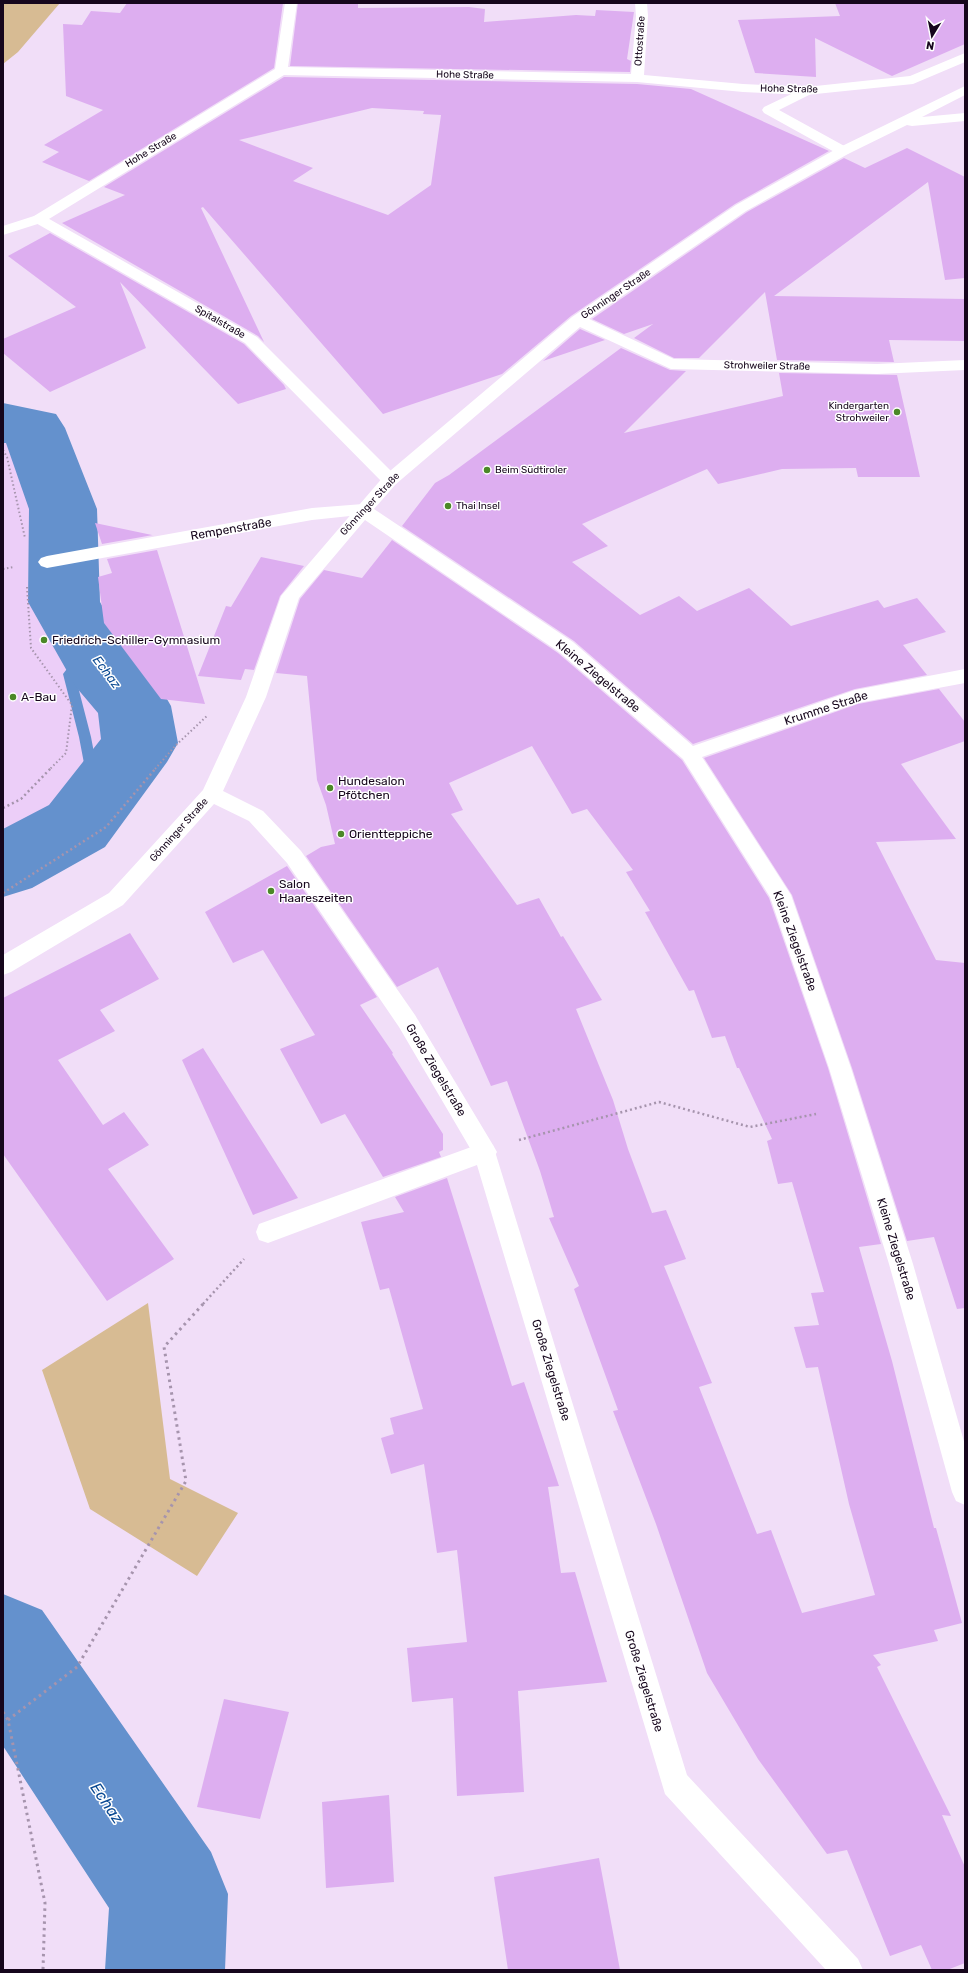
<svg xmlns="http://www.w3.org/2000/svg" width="968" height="1973" font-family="Rubik,sans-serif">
<rect width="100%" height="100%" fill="#f1def8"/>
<!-- built -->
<path fill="#eccef8" d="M3 423 33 428 63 509 64 602 102 669 134 706 140 743 77 826 3 866Z"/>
<!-- green -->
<path fill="#d7bb93" d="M3 3H60L18 52 3 64Z
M148 1303 170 1479 238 1513 197 1576 90 1509 42 1370Z"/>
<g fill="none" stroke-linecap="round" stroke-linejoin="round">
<!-- stream -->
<path fill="#6491cd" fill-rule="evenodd" d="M90 643 96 647 75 675 91 737 103 800 102 803H92L91 800 79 737 63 674 86 644Z"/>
<!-- river -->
<path fill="#6491cd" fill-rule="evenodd" d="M3 403 56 414 65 428 97 509 100 602 129 652 160 687 171 706 178 743 167 762 105 847 32 888 3 897V829L49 805 101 739 98 713 76 687 28 602 29 509 6 443H3Z
M3 1594 42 1610 211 1852 228 1894 225 1970H105L109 1908 3 1746Z"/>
</g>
<!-- building -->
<path fill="#ddaef0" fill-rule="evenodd" d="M127 3H283L274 68 89 181 42 162 59 152 44 145 103 110 66 96 63 24 82 25 91 11 120 13Z
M298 3H358V8L469 7 485 9 484 22 576 15 595 16 596 10 634 12 627 59 631 61 630 72 290 66Z
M835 3H965V44L892 76 815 38 816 77 755 73 738 20 840 16Z
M284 77 637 84 691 89 829 151 735 204 571 316 502 374 383 414 203 207 201 208 264 342 258 336 62 223 125 195 104 187ZM372 108 424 111 423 114 441 115 431 185 388 215 293 181 313 168 239 140Z
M907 148 965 177V278L945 280 928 182 774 296 965 299V341L889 340 894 362 777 360 765 292 699 358H674L634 338 653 324 624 334 592 319 747 212 844 158 865 168Z
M50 233 244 344 284 385 286 389 238 404 120 282 146 348 50 392 3 353V339L76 307 8 256Z
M580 329 605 340 543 361Z
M621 348 670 370 686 371 624 433 783 396 779 373 897 375 920 477H858L856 468 782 469 718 484 707 469 582 524 608 546 572 562 640 615 679 596 697 611 749 588 791 626 878 600 884 608 917 598 946 632 903 645 927 675 855 689 693 744 574 641 402 526 435 483 449 475Z
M95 523 152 535H153L102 544Z
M392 540 558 653 682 760 769 898 828 1068 881 1244 859 1247 892 1361 934 1528H936L962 1623 934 1630 938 1641 873 1655 881 1665 877 1667 951 1816 942 1815 965 1867V1963L947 1970H932L921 1945 890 1956 847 1850 827 1854 758 1759 707 1673 656 1524 613 1411 618 1410 574 1289 579 1286 549 1218 554 1217 540 1171 507 1081 491 1086 438 967 397 987 306 856 321 847 335 844 326 805 317 780 307 676 276 673 300 599 324 570 362 578ZM532 746 572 814 587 809 633 870 626 872 650 911 645 912 689 991 694 990 712 1038 725 1036 737 1068H739L772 1139 767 1141 778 1184 792 1182 824 1292 811 1293 819 1325 794 1327 806 1368 818 1367 849 1504 875 1595 802 1613 771 1530 757 1534 699 1387 712 1383 664 1266 686 1259 666 1210 652 1213 628 1149 613 1100 576 1009 602 1000 563 936 561 937 539 898 517 905 451 814 463 810 449 783Z
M157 550 205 704 161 699 104 623 98 577 112 573 107 559Z
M261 557 304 566 280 596 254 670 245 669 241 680 198 676 226 606 231 607Z
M939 689 965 722V741L901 764 956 839 876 842 936 960 965 963V1308L957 1309 934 1237 907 1241 852 1068 792 895 704 758 858 704Z
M287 866 377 997 360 1005 393 1053 392 1054 443 1134V1150L439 1152 441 1157 383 1177 345 1114 321 1124 280 1049 315 1035 263 950 233 963 205 912Z
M130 933 159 979 100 1010 115 1031 58 1060 103 1125 124 1112 149 1145 108 1169 174 1259 107 1301 3 1154V998Z
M203 1048 298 1198 253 1215 182 1060Z
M447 1178 512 1386 524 1382 559 1486 548 1487 561 1573 575 1572 607 1682 518 1691 524 1792 457 1796 453 1698 412 1702 407 1648 467 1642 457 1550 437 1553 424 1464 391 1474 381 1438 394 1434 390 1418 423 1409 389 1288 380 1290 361 1222 404 1212 395 1197Z
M224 1699 289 1712 260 1819 197 1807Z
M389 1795 394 1882 326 1888 322 1802Z
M599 1858 620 1970H508L494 1877Z"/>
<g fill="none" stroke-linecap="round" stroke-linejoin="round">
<!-- path-far2 -->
<path stroke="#a694ad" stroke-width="2" stroke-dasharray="1.5 2.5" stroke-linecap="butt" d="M3 450 7 457 25 538
M3 569 14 567
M27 587 31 648 72 705 66 753 50 769
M155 769 176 745 207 716"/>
<!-- path-far1 -->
<path stroke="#a694ad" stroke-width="2.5" stroke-dasharray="2 3" stroke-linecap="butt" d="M3 808 21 799 51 768
M3 893 106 827 156 768
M519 1140 659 1102 750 1127 816 1114
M203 1304 244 1259"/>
<!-- path -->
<path stroke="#a694ad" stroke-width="3" stroke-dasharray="2.5 4" stroke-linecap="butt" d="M3 1712 8 1720 45 1903 43 1970
M8 1720 77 1667 186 1481 164 1347 204 1303"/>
<!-- lane -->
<path fill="#fff" fill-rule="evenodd" d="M806 87 811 88 813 91 811 94 779 110 848 148 850 151 848 154H838L764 113 762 110 764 107Z
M39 215 44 216 257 337 396 476 399 480 396 484 390 485 384 484 245 343 34 222 32 219 34 216Z
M363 504 369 506 372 510 369 514 312 520 47 568 41 566 38 562 41 558 47 556 312 508Z
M485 1142 493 1145 497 1152 493 1159 268 1243 259 1240 256 1232 259 1224Z"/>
<!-- street -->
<path fill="#fff" fill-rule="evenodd" d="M285 3H297L288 67 631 74 636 16 635 3H647L648 16 644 75 743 84 806 87 910 76 965 53V62L913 84 806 95 743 92 637 82 284 75 44 222 3 235V226L34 216 275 69Z
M965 86V95L922 117 965 113V121L912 126 907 125 848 154 746 211 589 319 674 359 877 364 965 360V370L877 374 671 369 580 327 396 484 374 509 573 642 693 746 855 690 965 669V683L858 703 702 757 791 895 851 1068 913 1264 965 1445V1505L956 1501 952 1492 889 1264 829 1068 770 897 683 759 559 652 365 520 299 598 266 697 223 791 263 811 301 851 415 1015 493 1145 687 1775 858 1959 863 1970H826L665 1794 474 1155 399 1027 287 863 249 821 214 804 123 905 11 972 3 975V955L109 893 203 790 246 697 281 596 384 476 572 317 736 205 838 148Z"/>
</g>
<!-- markers -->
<g fill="#4b8827" stroke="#fff" stroke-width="1.5">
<circle cx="897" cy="412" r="4"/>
<circle cx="487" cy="470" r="4"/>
<circle cx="448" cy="506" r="4"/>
<circle cx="44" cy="640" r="4"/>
<circle cx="13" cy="697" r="4"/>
<circle cx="330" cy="788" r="4"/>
<circle cx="341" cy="834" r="4"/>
<circle cx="271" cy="891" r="4"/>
</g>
<g text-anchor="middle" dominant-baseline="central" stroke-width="3" stroke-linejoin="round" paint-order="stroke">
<!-- far-street labels -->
<g font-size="10" fill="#16061c" stroke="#fff">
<text transform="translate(640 41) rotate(-86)">Ottostraße</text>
<text transform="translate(465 75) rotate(1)">Hohe Straße</text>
<text transform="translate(789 89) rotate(1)">Hohe Straße</text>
<text transform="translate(151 150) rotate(-31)">Hohe Straße</text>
<text transform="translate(616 294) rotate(-34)">Gönninger Straße</text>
<text transform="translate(220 322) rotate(30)">Spitalstraße</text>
<text transform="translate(767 366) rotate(1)">Strohweiler Straße</text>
<text transform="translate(370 504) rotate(-47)">Gönninger Straße</text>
<text transform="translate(179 830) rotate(-48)">Gönninger Straße</text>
</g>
<!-- far-poi labels -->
<g font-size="10" fill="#16061c" stroke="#fff" text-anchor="start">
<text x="889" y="406" text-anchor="end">Kindergarten<tspan x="889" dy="12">Strohweiler</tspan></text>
<text x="495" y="470">Beim Südtiroler</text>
<text x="456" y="506">Thai Insel</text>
</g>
<!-- street labels -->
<g font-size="12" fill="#16061c" stroke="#fff">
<text transform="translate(231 529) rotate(-10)">Rempenstraße</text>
<text transform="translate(598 676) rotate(40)">Kleine Ziegelstraße</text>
<text transform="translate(826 708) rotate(-18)">Krumme Straße</text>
<text transform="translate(795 941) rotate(70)">Kleine Ziegelstraße</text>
<text transform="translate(436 1070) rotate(59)">Große Ziegelstraße</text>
<text transform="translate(896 1249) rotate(73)">Kleine Ziegelstraße</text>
<text transform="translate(551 1370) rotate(73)">Große Ziegelstraße</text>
<text transform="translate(644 1681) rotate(73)">Große Ziegelstraße</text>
</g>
<!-- poi labels -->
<g font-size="12" fill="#16061c" stroke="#fff" text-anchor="start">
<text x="52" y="640">Friedrich-Schiller-Gymnasium</text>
<text x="21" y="697">A-Bau</text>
<text x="338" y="781">Hundesalon<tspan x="338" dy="14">Pfötchen</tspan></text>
<text x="349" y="834">Orientteppiche</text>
<text x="279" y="884">Salon<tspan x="279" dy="14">Haareszeiten</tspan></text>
</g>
<!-- water labels -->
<g font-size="13" font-style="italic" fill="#0b4a93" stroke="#fff">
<text transform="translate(107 672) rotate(53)">Echaz</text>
</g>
<!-- near-water labels -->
<g font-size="16" font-style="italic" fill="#0b4a93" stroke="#fff">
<text transform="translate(107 1803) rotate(56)">Echaz</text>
</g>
</g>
<!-- border -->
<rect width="968" height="1973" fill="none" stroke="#16061c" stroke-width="8"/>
<!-- north arrow -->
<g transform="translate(932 36) rotate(190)" stroke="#ffffff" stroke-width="3" paint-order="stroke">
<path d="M0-3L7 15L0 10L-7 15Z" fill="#16061c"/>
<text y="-6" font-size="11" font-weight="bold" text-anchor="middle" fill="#16061c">N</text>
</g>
</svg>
